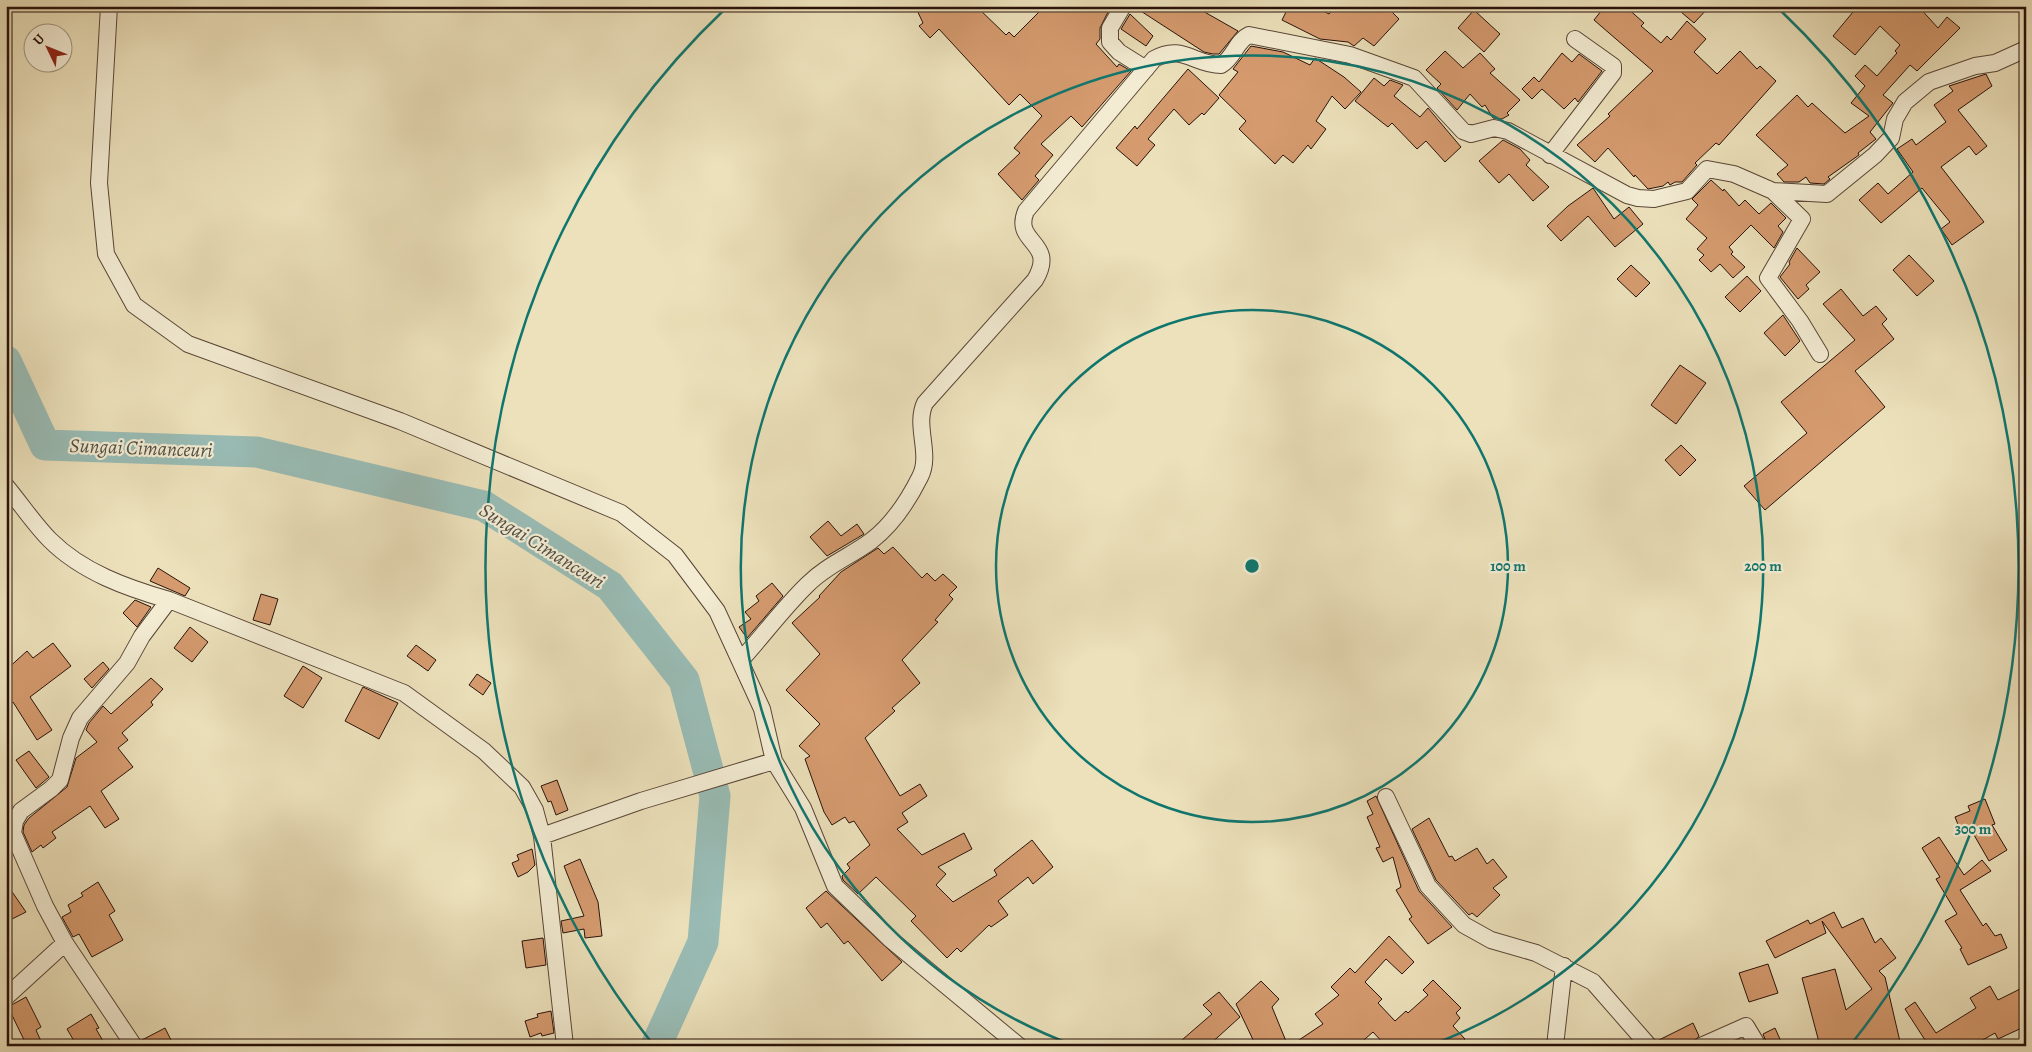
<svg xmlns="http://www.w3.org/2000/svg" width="2032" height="1052" font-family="Alegreya,serif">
<rect width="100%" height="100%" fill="#ece1bb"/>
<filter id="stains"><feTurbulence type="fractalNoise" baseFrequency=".004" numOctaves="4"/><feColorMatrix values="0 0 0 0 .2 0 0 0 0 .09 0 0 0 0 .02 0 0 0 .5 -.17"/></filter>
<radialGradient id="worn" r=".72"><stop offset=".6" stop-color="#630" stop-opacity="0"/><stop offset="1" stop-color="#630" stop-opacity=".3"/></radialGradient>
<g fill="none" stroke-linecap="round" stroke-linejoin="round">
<!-- river -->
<path stroke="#99bcb5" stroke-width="31" d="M6 361 45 445 257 452 484 506 610 586 684 680 715 796 703 942 656 1046"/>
</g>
<!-- building -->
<path fill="#d59b6f" stroke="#28120a" d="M915 6H976L1006 35 1009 32 1014 37 1045 6H1109L1110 8 1100 28V39L1096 44 1117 67 1119 64 1131 71 1082 127 1071 116 1041 144 1053 155 1035 176 1039 180 1022 200 998 174 1020 153 1014 148 1042 116 1020 94 1009 105 939 29 930 38 919 26 923 23Z
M1133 6H1194L1238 31 1219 54H1213L1204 52Z
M1289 6H1314L1329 14 1336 6H1386L1399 19 1374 46 1363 38 1354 46 1348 42 1320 39 1282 20Z
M1605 6H1625L1644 23 1641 26 1661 43 1667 36 1671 40 1687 21 1706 39 1694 52 1717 74 1740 51 1757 69 1760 66 1776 81 1719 145 1716 143 1695 163 1697 165 1682 182H1675L1670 185 1668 182 1663 186 1648 189 1635 175 1634 177 1608 148 1595 162 1577 145 1610 116 1608 114 1653 71 1594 20Z
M1674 6H1710L1694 23Z
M1858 6H1918L1938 28 1947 17 1960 28 1917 71 1910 65 1883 95 1893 103 1870 132 1876 139 1858 153 1859 155 1828 177 1830 179 1824 184 1810 183 1806 177 1799 182H1784L1777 174 1788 165 1756 135 1797 95 1808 107 1812 103 1845 133 1869 116 1851 103 1865 86 1855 76 1865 65 1877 76 1897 53 1895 51 1900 45 1880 26 1855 55 1833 36Z
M1474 10 1500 34 1484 52 1458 28Z
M1130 14 1153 36 1146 46 1121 29Z
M1251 46 1283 52 1310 65 1315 58 1344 77 1361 92 1345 109 1332 96 1316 121 1326 129 1311 149 1308 145 1293 163 1283 155 1275 164 1239 129 1246 121 1219 95 1238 72 1233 69Z
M1445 51 1463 68 1480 53 1495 69 1490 73 1520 100 1507 113 1509 115 1502 119 1493 118 1485 105 1482 107 1470 94 1457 110 1437 88 1441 84 1426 70Z
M1562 53 1572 62 1579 54 1602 71 1578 102 1575 98 1564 109 1542 89 1532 99 1522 89 1534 77 1539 82Z
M1188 69 1219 98 1204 115 1202 113 1189 125 1174 109 1148 139 1155 145 1137 166 1116 148 1135 126 1137 129Z
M1986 74 1992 86 1958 110 1987 146 1976 155 1969 146 1941 167 1984 222 1952 245 1941 229 1950 222 1922 188 1881 223 1859 200 1878 183 1888 194 1913 172 1897 149 1912 139 1916 145 1946 122 1934 105 1953 91 1949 86Z
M1374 78 1384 86 1390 80 1403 85 1394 96 1420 117 1428 108 1461 147 1445 162 1426 141 1417 149 1392 123 1388 127 1355 101Z
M1503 140 1520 149 1530 160 1526 165 1549 187 1533 201 1509 174 1499 183 1479 161Z
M1711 180 1723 191 1724 189 1739 206 1745 200 1759 214 1771 203 1786 218 1778 226 1783 232 1774 248 1751 225 1729 247 1733 252 1731 254 1745 267 1733 278 1720 264 1711 272 1699 260 1704 255 1697 249 1707 238 1686 219 1698 205 1692 199Z
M1593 188 1614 219 1629 207 1643 224 1615 247 1588 216 1561 241 1547 226 1568 206Z
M1797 248 1820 272 1806 285 1809 289 1798 299 1780 277 1790 264 1789 262Z
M1909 255 1934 281 1917 296 1893 270Z
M1631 265 1650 283 1636 297 1617 279Z
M1747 276 1761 291 1740 312 1725 297Z
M1841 289 1863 316 1876 306 1887 319 1882 324 1894 339 1855 371 1885 407 1765 510 1744 486 1807 433 1781 402 1855 340 1823 304Z
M1783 315 1800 341 1785 356 1764 333Z
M1680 365 1706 383 1676 424 1651 405Z
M1681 445 1696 460 1680 476 1665 460Z
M828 521 841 536 857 524 864 534 827 556 810 537Z
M893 547 922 578 927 573 935 581 943 574 957 587 949 595 953 599 935 620 938 622 902 660 920 683 892 708 895 711 865 738 900 796 920 784 927 796 902 813 908 822 897 829 922 855 964 833 972 849 938 867 946 874 936 885 953 902 997 875 994 870 1032 840 1053 867 1033 884 1028 877 998 901 1008 915 991 927 989 925 961 952 957 948 947 958 911 921 916 916 876 877 858 894 843 880 842 876 850 868 847 864 870 845 854 821 849 823 845 817 832 825 824 812 805 759 810 756 799 746 820 724 786 690 820 654 792 623 820 597 819 596 841 572 878 548 884 554Z
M158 568 190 588 185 596 150 581Z
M772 583 783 596 747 638 739 627 751 619 745 612 759 601 756 596Z
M261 594 278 599 270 625 253 620Z
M135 600 151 607 137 627 123 613Z
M190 627 208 642 192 662 174 648Z
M53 643 71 666 30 697 52 730 37 740 13 702 6 706V670L27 651 33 658Z
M416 645 436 660 428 671 407 656Z
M103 662 109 669 92 688 84 679Z
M303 666 322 678 303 708 284 696Z
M477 674 491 683 483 695 469 685Z
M151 678 163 689 151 702 153 705 122 733 128 740 118 748 133 767 101 791 119 819 105 828 90 806 52 832 56 838 43 848 41 845 32 852 23 832 24 825 29 818 67 787 76 758 97 742 86 730 89 723 103 706 111 714Z
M363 687 398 703 379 739 345 721Z
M29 751 49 777 36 788 16 760Z
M557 780 568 810 556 815 551 801 548 802 541 786Z
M1376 796 1419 891 1452 927 1428 944 1409 919 1412 917 1396 890 1401 887 1393 857 1383 862 1376 848 1380 847 1367 817 1373 814 1367 801Z
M1985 799 1995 824 1992 825 2007 850 1989 861 1970 828 1961 832 1955 817 1970 811 1968 806Z
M1429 818 1449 857 1452 856 1455 861 1477 848 1487 864 1493 859 1507 877 1493 888 1500 895 1477 917 1472 913 1469 915 1436 880 1412 829Z
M1939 837 1964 875 1982 860 1991 871 1960 890 1983 926 1986 923 1995 936 2001 934 2007 948 1968 965 1960 949 1962 948 1945 921 1957 914 1936 879 1940 877 1922 848Z
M532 849 535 865 528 872 518 877 512 863 519 860 517 855Z
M580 859 598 902 602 936 585 938 584 929 563 933 561 921 584 916 564 866Z
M98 882 115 911 109 915 123 940 92 957 79 934 73 937 62 917 71 912 68 905 83 896 81 893Z
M6 883 26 912 6 922Z
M826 891 902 962 882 981 848 941 844 944 827 923 821 928 806 908Z
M1834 912 1842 928 1863 918 1875 943 1881 938 1896 958 1879 971 1885 977 1901 1046H1820L1802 978 1835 969 1846 1010 1872 989 1822 921 1826 933 1775 958 1766 941 1808 920 1810 924Z
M1389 936 1414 962 1402 974 1386 959 1365 982 1382 999 1378 1003 1395 1021 1406 1011 1408 1013 1428 995 1423 990 1433 980 1461 1008 1456 1013 1460 1018 1453 1026 1465 1039 1458 1046H1386L1373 1032 1357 1046H1290L1323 1024 1315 1014 1339 995 1331 987 1350 968 1355 973Z
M543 938 546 965 526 968 522 941Z
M1768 964 1778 993 1749 1002 1739 973Z
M1261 981 1279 999 1272 1007 1288 1046H1256L1236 1004Z
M1990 986 1998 1000 2026 986V1026L1998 1039 1995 1033 1972 1046H1916L1925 1040 1905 1009 1915 1002 1936 1033 1976 1008 1970 998Z
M1219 992 1240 1017 1208 1046H1175L1212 1014 1203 1005Z
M26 997 41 1027 36 1030 43 1046H27L8 1007Z
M551 1011 554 1033 542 1036 541 1033 530 1037 525 1021 538 1017 537 1014Z
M91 1014 99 1028 96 1029 106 1046H77L67 1029Z
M1693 1023 1699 1036 1692 1044 1687 1046H1659L1657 1041Z
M165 1028 174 1046H144L142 1040Z
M1775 1028 1783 1046H1768L1763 1034Z"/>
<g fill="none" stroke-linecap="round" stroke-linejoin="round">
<!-- minor casing -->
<g stroke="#594636" stroke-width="18">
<path id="minor" d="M109 6 99 183 106 254 134 305 188 344 400 421 621 513 675 555 717 611 762 709 774 761 803 808 835 886 890 939 1019 1046
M1123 6 1110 28V42L1119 52 1146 69
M1550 155 1613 73V66L1575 39
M1820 354 1800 321 1768 278 1802 219 1773 191 1827 194 1875 155 1891 138 1895 119 1905 102 1929 82 1975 66 1995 63 2026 49
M6 486C21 504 34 524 50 540 82 572 127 588 169 600
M740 661C763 636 784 607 808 584 827 565 851 556 871 541 892 525 908 501 920 477 932 454 914 426 925 403L1035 280C1058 241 1012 244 1026 211L1154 59C1182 43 1194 65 1221 65 1234 58 1236 41 1249 35L1350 55 1414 78 1463 131 1471 134 1494 128 1508 131 1627 195 1638 198 1654 199 1687 191 1707 169 1734 174 1773 191
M1386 797 1428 886 1464 925 1491 940 1536 953 1593 982 1649 1046
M542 836 565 1046
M6 997 65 943
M134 1046 65 943 45 906 13 833 15 821 21 811 51 789 60 780 71 738 80 718 127 663 142 636 169 600 404 693 484 751 522 787 535 810 542 836 641 801 774 761
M1555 1046 1564 966
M1701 1046 1746 1026 1758 1046"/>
</g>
<!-- minor -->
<use href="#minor" stroke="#f3ecd3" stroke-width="16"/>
</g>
<!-- distance rings -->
<g fill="none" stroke="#0f766e" stroke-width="2.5">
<circle cx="1252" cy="566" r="256"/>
<path d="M1073 1045A511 511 0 1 1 1431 1045"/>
<path d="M652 1043A767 767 0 0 1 724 10M1780 10A767 767 0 0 1 1852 1043"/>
</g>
<g text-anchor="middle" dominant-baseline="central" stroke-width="4.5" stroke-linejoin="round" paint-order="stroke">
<!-- water labels -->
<g font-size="20" font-style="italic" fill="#504e46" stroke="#f3ecd3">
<text transform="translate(141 448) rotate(2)">Sungai Cimanceuri</text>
<text transform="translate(542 546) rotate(32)">Sungai Cimanceuri</text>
</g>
</g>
<circle cx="1252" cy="566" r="8" fill="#0f766e" stroke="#f3ecd3" stroke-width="2.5"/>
<g font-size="15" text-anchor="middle" font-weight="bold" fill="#0f766e" stroke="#f3ecd3" stroke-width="4.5" stroke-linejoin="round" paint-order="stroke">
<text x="1508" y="571">100 m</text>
<text x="1763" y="571">200 m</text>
<text x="1973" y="834">300 m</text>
</g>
<!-- margin -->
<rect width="2032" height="1052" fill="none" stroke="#ece1bb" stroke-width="25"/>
<rect x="8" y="8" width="2017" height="1037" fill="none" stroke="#28120a" stroke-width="2.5"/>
<rect x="12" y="12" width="2007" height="1027" fill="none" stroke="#28120a"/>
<!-- north arrow -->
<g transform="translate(48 48) rotate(313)"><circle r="24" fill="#f3ecd3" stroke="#a29583"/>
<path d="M0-4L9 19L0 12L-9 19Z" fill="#8f2418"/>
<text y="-8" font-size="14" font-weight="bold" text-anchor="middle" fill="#28120a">U</text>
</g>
<rect width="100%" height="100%" filter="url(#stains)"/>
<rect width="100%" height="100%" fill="url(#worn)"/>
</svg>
